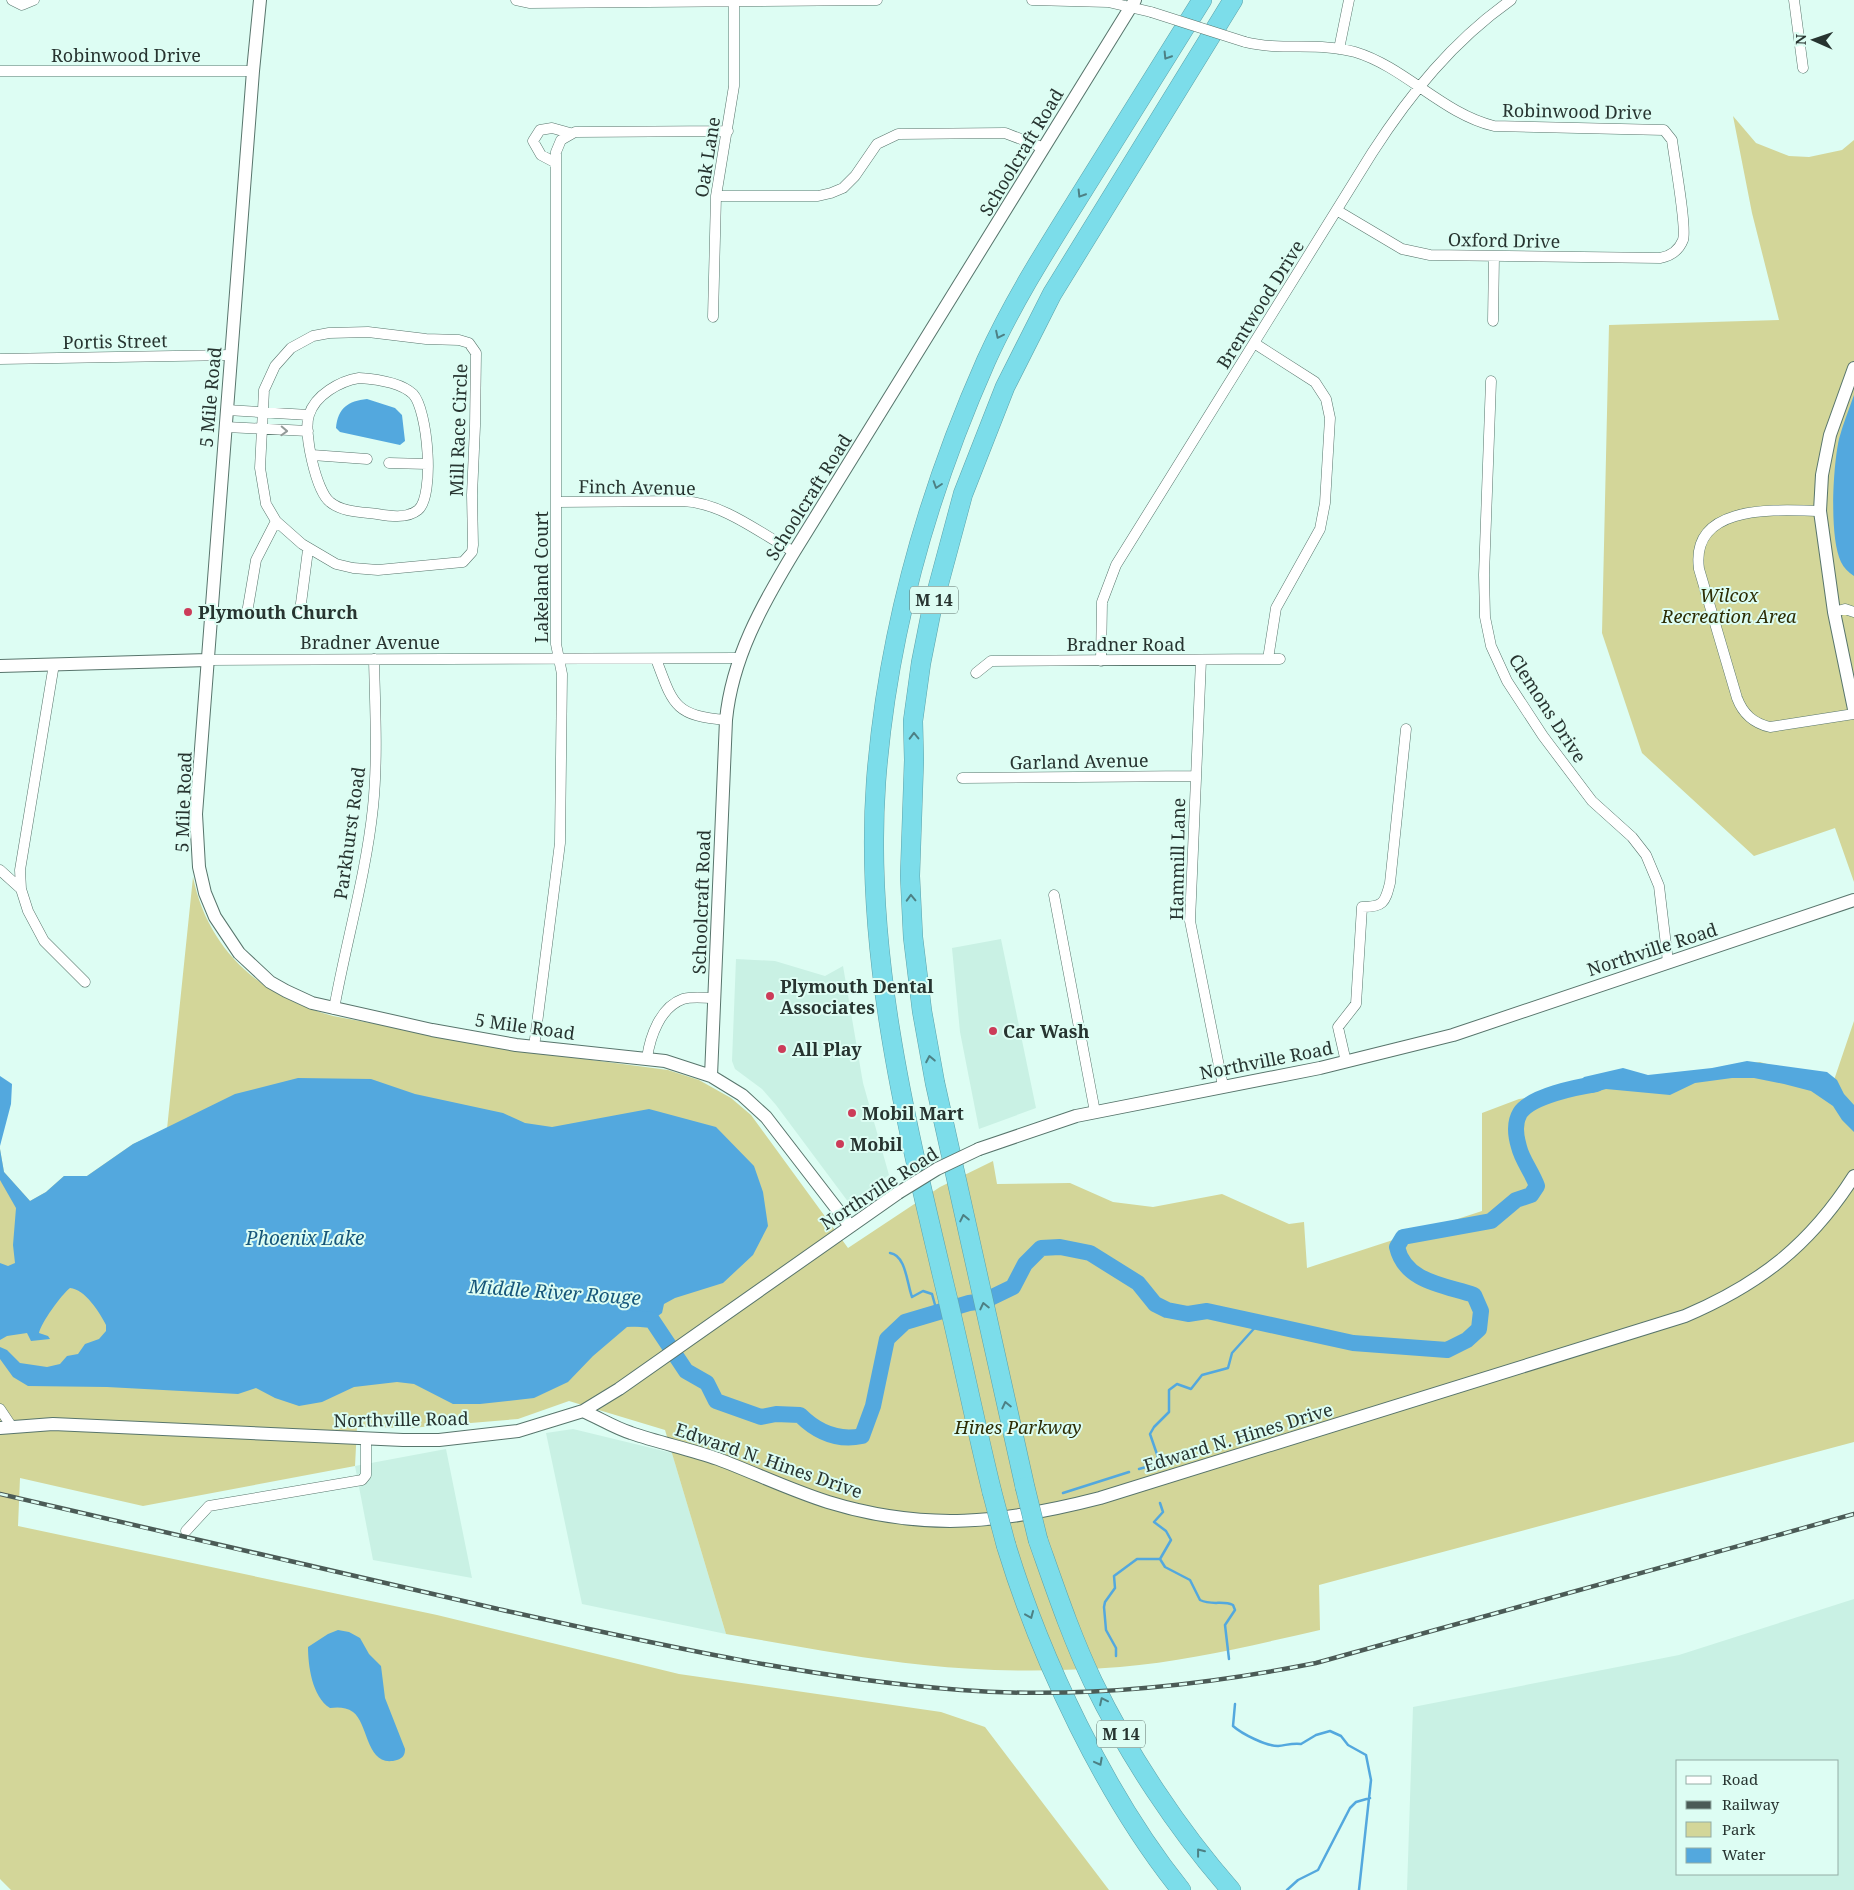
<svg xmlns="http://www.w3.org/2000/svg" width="1854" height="1890" font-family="'Noto Serif',serif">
<rect width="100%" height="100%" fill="#ddfdf3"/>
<!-- built -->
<path fill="#c9f1e4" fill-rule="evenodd" d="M1001 939 1036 1108 979 1129 960 1032 952 948Z
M736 959 775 961 825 976 843 966 863 1083 889 1175 849 1203 776 1105 762 1089 735 1069 732 1061Z
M573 1429 672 1453 726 1634 582 1604 546 1433Z
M446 1449 472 1578 373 1560 355 1466Z
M1854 1599V1890H1407L1413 1707 1679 1655ZM1678 1761H1838V1874H1678Z"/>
<!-- green -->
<path fill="#d3d699" d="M1733 116 1756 143 1789 156 1809 157 1842 150 1854 140V882L1835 828 1754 856 1642 753 1602 633 1609 325 1779 320 1752 213Z
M193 877C208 951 262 997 333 1016L516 1050 668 1070 699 1080 731 1098 751 1115 848 1248 940 1187 993 1161 997 1184 1070 1183 1113 1202 1153 1207 1222 1194 1289 1224 1304 1222 1307 1268 1482 1211V1113L1519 1099 1760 1062 1833 1083 1854 1021V1442L1319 1585 1320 1630C1254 1645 1188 1661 1120 1667 1055 1672 988 1672 924 1665 857 1658 792 1645 726 1634L665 1430 569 1401 518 1419 410 1428 357 1427 355 1466 143 1506 20 1478 18 1526 437 1615 679 1674 941 1712 985 1727 1109 1890H11L0 1879V1149L4 1172 30 1201 46 1192 64 1176H87L133 1144 167 1129Z"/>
<!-- water -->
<path fill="#53a8de" d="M1854 395V576C1848 572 1844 568 1841 562 1829 537 1833 466 1839 439 1843 424 1849 409 1854 395Z
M367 399 395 408 402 415 405 441 400 445 340 432 336 428C338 408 348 401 367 399Z
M1747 1061 1827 1072 1837 1080 1844 1094 1854 1105V1132L1842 1120 1833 1106 1811 1091 1784 1084 1754 1078H1732L1695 1083 1670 1095 1606 1089 1592 1093 1574 1088 1584 1077 1623 1068 1648 1075 1712 1068Z
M0 1076 12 1084 11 1104 0 1146Z
M298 1078 371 1079 415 1094 503 1113 525 1123 552 1127 649 1109 716 1127 754 1166 763 1192 768 1226 753 1255 723 1283 675 1298 664 1304 662 1313 644 1326 627 1327 593 1356 568 1382 534 1398 480 1404H453L414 1384 397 1382 354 1387 322 1402 299 1406 275 1398 256 1388 238 1394 107 1387 28 1386 13 1377 0 1359V1347L7 1350 20 1363 47 1367 60 1364 67 1356 78 1354 85 1344 99 1339 106 1331V1325C100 1313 85 1289 70 1288 61 1295 41 1323 39 1333L48 1336 50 1339 31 1341 27 1333 7 1336 0 1340V1263L8 1266 15 1263 13 1245 16 1208 0 1180V1149L4 1172 30 1201 46 1192 64 1176H87L133 1144 235 1094Z
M338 1630 349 1632 360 1638 369 1654 381 1666 385 1698 405 1749C405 1755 403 1758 397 1760 366 1769 369 1724 353 1712 346 1707 338 1707 330 1708 312 1697 308 1665 308 1647L328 1634Z"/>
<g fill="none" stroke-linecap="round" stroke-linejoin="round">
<!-- stream -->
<path stroke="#53a8de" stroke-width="2.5" d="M890 1253C906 1255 907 1284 912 1297L923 1291 932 1294 937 1312
M1139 1469 1160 1463 1150 1434 1154 1427 1169 1412V1390L1177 1384 1191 1389 1202 1375 1228 1368 1232 1353 1259 1323
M1063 1493 1129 1472
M1160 1559 1165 1567 1190 1580 1200 1600C1212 1606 1223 1600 1233 1605L1235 1610 1225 1625 1229 1659
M1160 1559 1171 1540 1166 1531 1154 1522 1163 1512 1160 1503
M1116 1656V1648L1106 1630 1104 1607 1105 1602 1115 1588 1114 1576 1137 1559H1160
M1235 1704 1233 1726C1242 1734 1266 1746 1278 1746 1287 1745 1292 1743 1301 1744L1316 1735 1330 1731 1341 1736 1348 1745 1366 1755 1371 1780 1359 1890
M1287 1890 1298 1880 1318 1870 1350 1808 1356 1802 1370 1798"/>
<!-- river -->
<path stroke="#53a8de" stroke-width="16" d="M630 1318 652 1320 686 1371 707 1383 716 1401 761 1417 776 1414 800 1415C817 1432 838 1441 862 1436L873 1406 887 1339 905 1322 969 1303 984 1301 1013 1287 1025 1264 1041 1248 1060 1247 1090 1253 1138 1283 1155 1304 1167 1310 1188 1314 1207 1311 1353 1343 1447 1350 1467 1340 1479 1329 1481 1311 1474 1295C1444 1285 1405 1282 1397 1247L1403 1237 1491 1221 1516 1200 1531 1195 1537 1186C1532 1172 1522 1160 1519 1147 1516 1137 1514 1123 1520 1113 1531 1096 1577 1087 1596 1084"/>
<!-- minor casing -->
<g stroke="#58756c" stroke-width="11">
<path id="minor" d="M12 0 22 5 34 0
M516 0 530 3 877 0
M1032 0 1108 2 1151 12
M1794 0 1803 68
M1245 42C1281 51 1320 42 1355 52 1405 67 1443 114 1494 126L1664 130 1672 140C1674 157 1687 227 1683 240 1679 250 1671 256 1660 258L1430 255 1402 249 1338 211
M1339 49 1349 0
M0 71H253
M556 163 541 155 533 141 540 130 552 128 570 133
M716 196H818L831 193 843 188 855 176 877 144 898 134 1005 133 1044 148
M713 317 716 196 734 86V2
M1493 321 1494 256
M368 332 426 339 459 340 469 343 476 353 475 426 472 495 473 545 472 552 463 562 378 570 353 568 336 564 302 544 276 521 266 504 260 468 264 390 275 366 291 348 313 336 329 333Z
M1254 343 1315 382 1326 399 1330 418 1325 503 1320 529 1276 608 1268 659
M0 359 232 355
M359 378C375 379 400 382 413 394 428 410 435 496 418 510 407 519 389 516 377 514 361 512 342 512 330 502 316 491 303 432 309 415 315 395 340 381 359 378Z
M1491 381 1484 575 1485 617 1491 646 1507 681 1543 736 1592 801 1632 837 1646 855 1659 886 1668 962
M227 410 309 415
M226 427 308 431
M312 455 367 459
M389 463 427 464
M557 502 683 501C723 503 760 533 794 552
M1820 511C1776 510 1690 503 1699 569L1737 698C1743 714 1753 723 1770 727L1854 714
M300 611 308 550
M1834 612 1845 609 1854 612
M247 613 256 560 276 521
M656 659C673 704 674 716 726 720
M208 660 739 658
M1201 660 1190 921 1223 1086
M1101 661 1102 602 1116 565 1372 153C1410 94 1453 41 1511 0
M976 673 991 661 1280 659
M962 778 1196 776
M0 870 21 889 28 911 44 941 85 982
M21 889 20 870 54 664
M1054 895 1095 1112
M334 1009C346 942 366 875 373 807 378 758 375 708 374 659
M534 1047 560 843 562 674 556 644V152L561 140 575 132 728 131
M647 1058C650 1037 660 1007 683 999 692 996 704 998 715 998
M1346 1062 1338 1027 1356 1004 1362 907C1383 907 1385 903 1390 883L1406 729
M0 1409 12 1427
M186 1531 209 1506 362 1480 366 1475V1439"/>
</g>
<!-- tertiary casing -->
<g stroke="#58756c" stroke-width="14">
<path id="tertiary" d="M260 0 253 71 196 814 199 867 205 893 215 917 239 953 270 982 286 991 312 1003 432 1030 516 1045 665 1061 711 1076 742 1095 766 1117 850 1226
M1854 368 1830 435 1822 475 1820 511 1834 612 1854 709
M0 666 208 660
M711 1076 726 720C732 658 762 605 794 552L1135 0
M979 1149 1076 1116 1320 1068 1453 1035 1854 900
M583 1411C599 1418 615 1428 631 1433 660 1443 690 1449 718 1459 755 1473 790 1490 828 1502 926 1532 1003 1523 1100 1498L1685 1316C1760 1284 1810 1245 1854 1176
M0 1428 53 1424 403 1440H439L518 1431 583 1411 619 1389 898 1193"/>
</g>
<!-- motorway casing -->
<g stroke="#5ea2a9" stroke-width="20">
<path id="motorway" d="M1025 1487 935 1083 922 1011 913 937 910 876 914 760 913 721 921 663 931 613 963 494 1005 387 1052 294 1233 0
M992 1492C975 1423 961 1353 944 1283 905 1119 864 952 876 782 887 636 927 494 986 361 1013 301 1049 245 1084 189 1123 126 1162 63 1202 0
M1038 1540C1055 1588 1071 1636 1093 1682 1128 1754 1178 1830 1231 1890
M1006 1545C1041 1660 1106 1797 1181 1890"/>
</g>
<!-- minor -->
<use href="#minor" stroke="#fff" stroke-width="10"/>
<!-- tertiary -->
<use href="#tertiary" stroke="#fff" stroke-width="12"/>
<!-- motorway -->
<use href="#motorway" stroke="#7cddea" stroke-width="19"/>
<!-- rail casing -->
<g stroke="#4b5b56" stroke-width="4.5">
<path id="rail" d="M0 1494C166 1533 332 1571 498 1609 651 1643 805 1678 961 1690 1080 1699 1200 1686 1316 1663L1854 1514"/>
</g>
<!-- rail -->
<use href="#rail" stroke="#ddfdf3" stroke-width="2.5" stroke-dasharray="8" stroke-linecap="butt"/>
<!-- minor-bridge casing -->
<g stroke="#58756c" stroke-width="11" stroke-linecap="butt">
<path id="minor-bridge" d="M1151 12 1245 42"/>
</g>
<!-- tertiary-bridge casing -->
<g stroke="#58756c" stroke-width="14" stroke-linecap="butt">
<path id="tertiary-bridge" d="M898 1193 937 1169 979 1149"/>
</g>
<!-- motorway-bridge casing -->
<g stroke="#5ea2a9" stroke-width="20" stroke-linecap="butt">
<path id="motorway-bridge" d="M1025 1487 1038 1540
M992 1492 1006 1545"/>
</g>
<!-- minor-bridge -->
<use href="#minor-bridge" stroke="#fff" stroke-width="10"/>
<!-- tertiary-bridge -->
<use href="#tertiary-bridge" stroke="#fff" stroke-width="12"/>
<!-- motorway-bridge -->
<use href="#motorway-bridge" stroke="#7cddea" stroke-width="19"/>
</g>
<!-- one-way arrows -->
<defs><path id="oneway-chevron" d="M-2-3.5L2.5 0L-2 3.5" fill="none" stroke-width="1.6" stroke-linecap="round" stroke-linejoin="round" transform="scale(1.25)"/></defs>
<g stroke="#4d8084">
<use href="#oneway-chevron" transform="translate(1167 56) rotate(122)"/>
<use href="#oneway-chevron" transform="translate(1081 194) rotate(122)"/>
<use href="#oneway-chevron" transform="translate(999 335) rotate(116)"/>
<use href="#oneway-chevron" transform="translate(937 485) rotate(108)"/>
<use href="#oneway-chevron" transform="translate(914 736) rotate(-91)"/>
<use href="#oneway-chevron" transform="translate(911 898) rotate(-92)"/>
<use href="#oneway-chevron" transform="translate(930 1059) rotate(-101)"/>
<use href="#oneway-chevron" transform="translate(964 1218) rotate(-102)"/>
<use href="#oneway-chevron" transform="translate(984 1306) rotate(-103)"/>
<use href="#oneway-chevron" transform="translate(1006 1405) rotate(-103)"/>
<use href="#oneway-chevron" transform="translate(1030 1615) rotate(67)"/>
<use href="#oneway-chevron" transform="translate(1103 1701) rotate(-116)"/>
<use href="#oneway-chevron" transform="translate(1099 1762) rotate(62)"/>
<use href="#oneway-chevron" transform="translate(1200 1852) rotate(-128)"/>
</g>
<use stroke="#939a98" href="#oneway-chevron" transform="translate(284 431) rotate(2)"/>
<!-- markers -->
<g fill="#cc3c59" stroke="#ddfdf3" stroke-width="2">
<circle cx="188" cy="612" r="5"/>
<circle cx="770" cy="996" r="5"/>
<circle cx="993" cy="1031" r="5"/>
<circle cx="782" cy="1049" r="5"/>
<circle cx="852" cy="1113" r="5"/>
<circle cx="840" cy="1144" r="5"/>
</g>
<g text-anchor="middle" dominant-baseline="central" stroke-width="4" stroke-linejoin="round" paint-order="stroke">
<!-- shield labels -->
<g fill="#ddfdf3" stroke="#5e706a" stroke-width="1">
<rect x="910" y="586.5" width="48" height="27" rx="4"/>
<rect x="1097" y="1720.5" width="48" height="27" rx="4"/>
</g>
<g font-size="16" font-weight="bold" fill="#273430">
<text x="934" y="600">M 14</text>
<text x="1121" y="1734">M 14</text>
</g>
<!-- street labels -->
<g font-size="18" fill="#273430" stroke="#ddfdf3">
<text x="126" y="55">Robinwood Drive</text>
<text transform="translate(1577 111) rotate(1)">Robinwood Drive</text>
<text transform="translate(1021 152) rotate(-59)">Schoolcraft Road</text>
<text transform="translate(707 157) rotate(-81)">Oak Lane</text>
<text transform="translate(1504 240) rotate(1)">Oxford Drive</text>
<text transform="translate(1260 304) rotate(-58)">Brentwood Drive</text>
<text transform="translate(115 341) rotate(-1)">Portis Street</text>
<text transform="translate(210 397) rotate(-85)">5 Mile Road</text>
<text transform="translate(458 430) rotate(-88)">Mill Race Circle</text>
<text transform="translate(637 487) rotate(1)">Finch Avenue</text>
<text transform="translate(808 497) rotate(-58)">Schoolcraft Road</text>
<text transform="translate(541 577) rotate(-90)">Lakeland Court</text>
<text x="370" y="642">Bradner Avenue</text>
<text x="1126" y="644">Bradner Road</text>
<text transform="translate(1548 708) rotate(57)">Clemons Drive</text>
<text transform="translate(1079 761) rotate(-1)">Garland Avenue</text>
<text transform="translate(183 802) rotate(-88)">5 Mile Road</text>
<text transform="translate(349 833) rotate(-82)">Parkhurst Road</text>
<text transform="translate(1177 859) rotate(-89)">Hammill Lane</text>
<text transform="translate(701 902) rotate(-88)">Schoolcraft Road</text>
<text transform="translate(1652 949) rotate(-18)">Northville Road</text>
<text transform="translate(525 1026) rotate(8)">5 Mile Road</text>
<text transform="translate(1266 1060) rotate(-11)">Northville Road</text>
<text transform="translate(879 1188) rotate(-33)">Northville Road</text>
<text transform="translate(401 1419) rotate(-1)">Northville Road</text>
<text transform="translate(1238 1437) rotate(-17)">Edward N. Hines Drive</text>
<text transform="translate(769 1460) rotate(19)">Edward N. Hines Drive</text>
</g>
<!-- park labels -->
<g font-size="18" font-style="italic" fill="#2c2c04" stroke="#ddfdf3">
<text x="1729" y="595">Wilcox<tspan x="1729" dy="21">Recreation Area</tspan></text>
<text x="1018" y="1427">Hines Parkway</text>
</g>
<!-- poi labels -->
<g font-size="18" font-weight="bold" fill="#273430" stroke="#ddfdf3" text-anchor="start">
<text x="198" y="612">Plymouth Church</text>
<text x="780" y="986">Plymouth Dental<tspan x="780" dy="21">Associates</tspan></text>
<text x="1003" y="1031">Car Wash</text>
<text x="792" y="1049">All Play</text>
<text x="862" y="1113">Mobil Mart</text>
<text x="850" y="1144">Mobil</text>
</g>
<!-- water labels -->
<g font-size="19" font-style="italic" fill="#16567a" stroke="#ddfdf3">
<text x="305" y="1238">Phoenix Lake</text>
<text transform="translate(555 1292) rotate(4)">Middle River Rouge</text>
</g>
</g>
<!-- legend -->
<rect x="1676" y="1760" width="162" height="115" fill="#ddfdf3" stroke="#94ada5"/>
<rect x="1686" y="1776" width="25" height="8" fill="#ffffff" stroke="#94ada5"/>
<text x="1722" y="1785" font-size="15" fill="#273430">Road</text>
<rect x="1686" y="1801" width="25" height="8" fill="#4b5b56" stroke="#94ada5"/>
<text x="1722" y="1810" font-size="15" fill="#273430">Railway</text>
<rect x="1686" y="1822" width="25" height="15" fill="#d3d699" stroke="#94ada5"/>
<text x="1722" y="1835" font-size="15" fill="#273430">Park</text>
<rect x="1686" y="1848" width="25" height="15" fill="#53a8de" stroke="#94ada5"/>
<text x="1722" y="1860" font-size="15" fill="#273430">Water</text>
<!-- north arrow -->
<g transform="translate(1814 40) rotate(272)" stroke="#ddfdf3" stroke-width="4" paint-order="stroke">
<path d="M0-4L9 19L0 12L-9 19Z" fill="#273430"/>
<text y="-8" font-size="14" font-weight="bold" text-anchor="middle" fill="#273430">N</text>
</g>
</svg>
